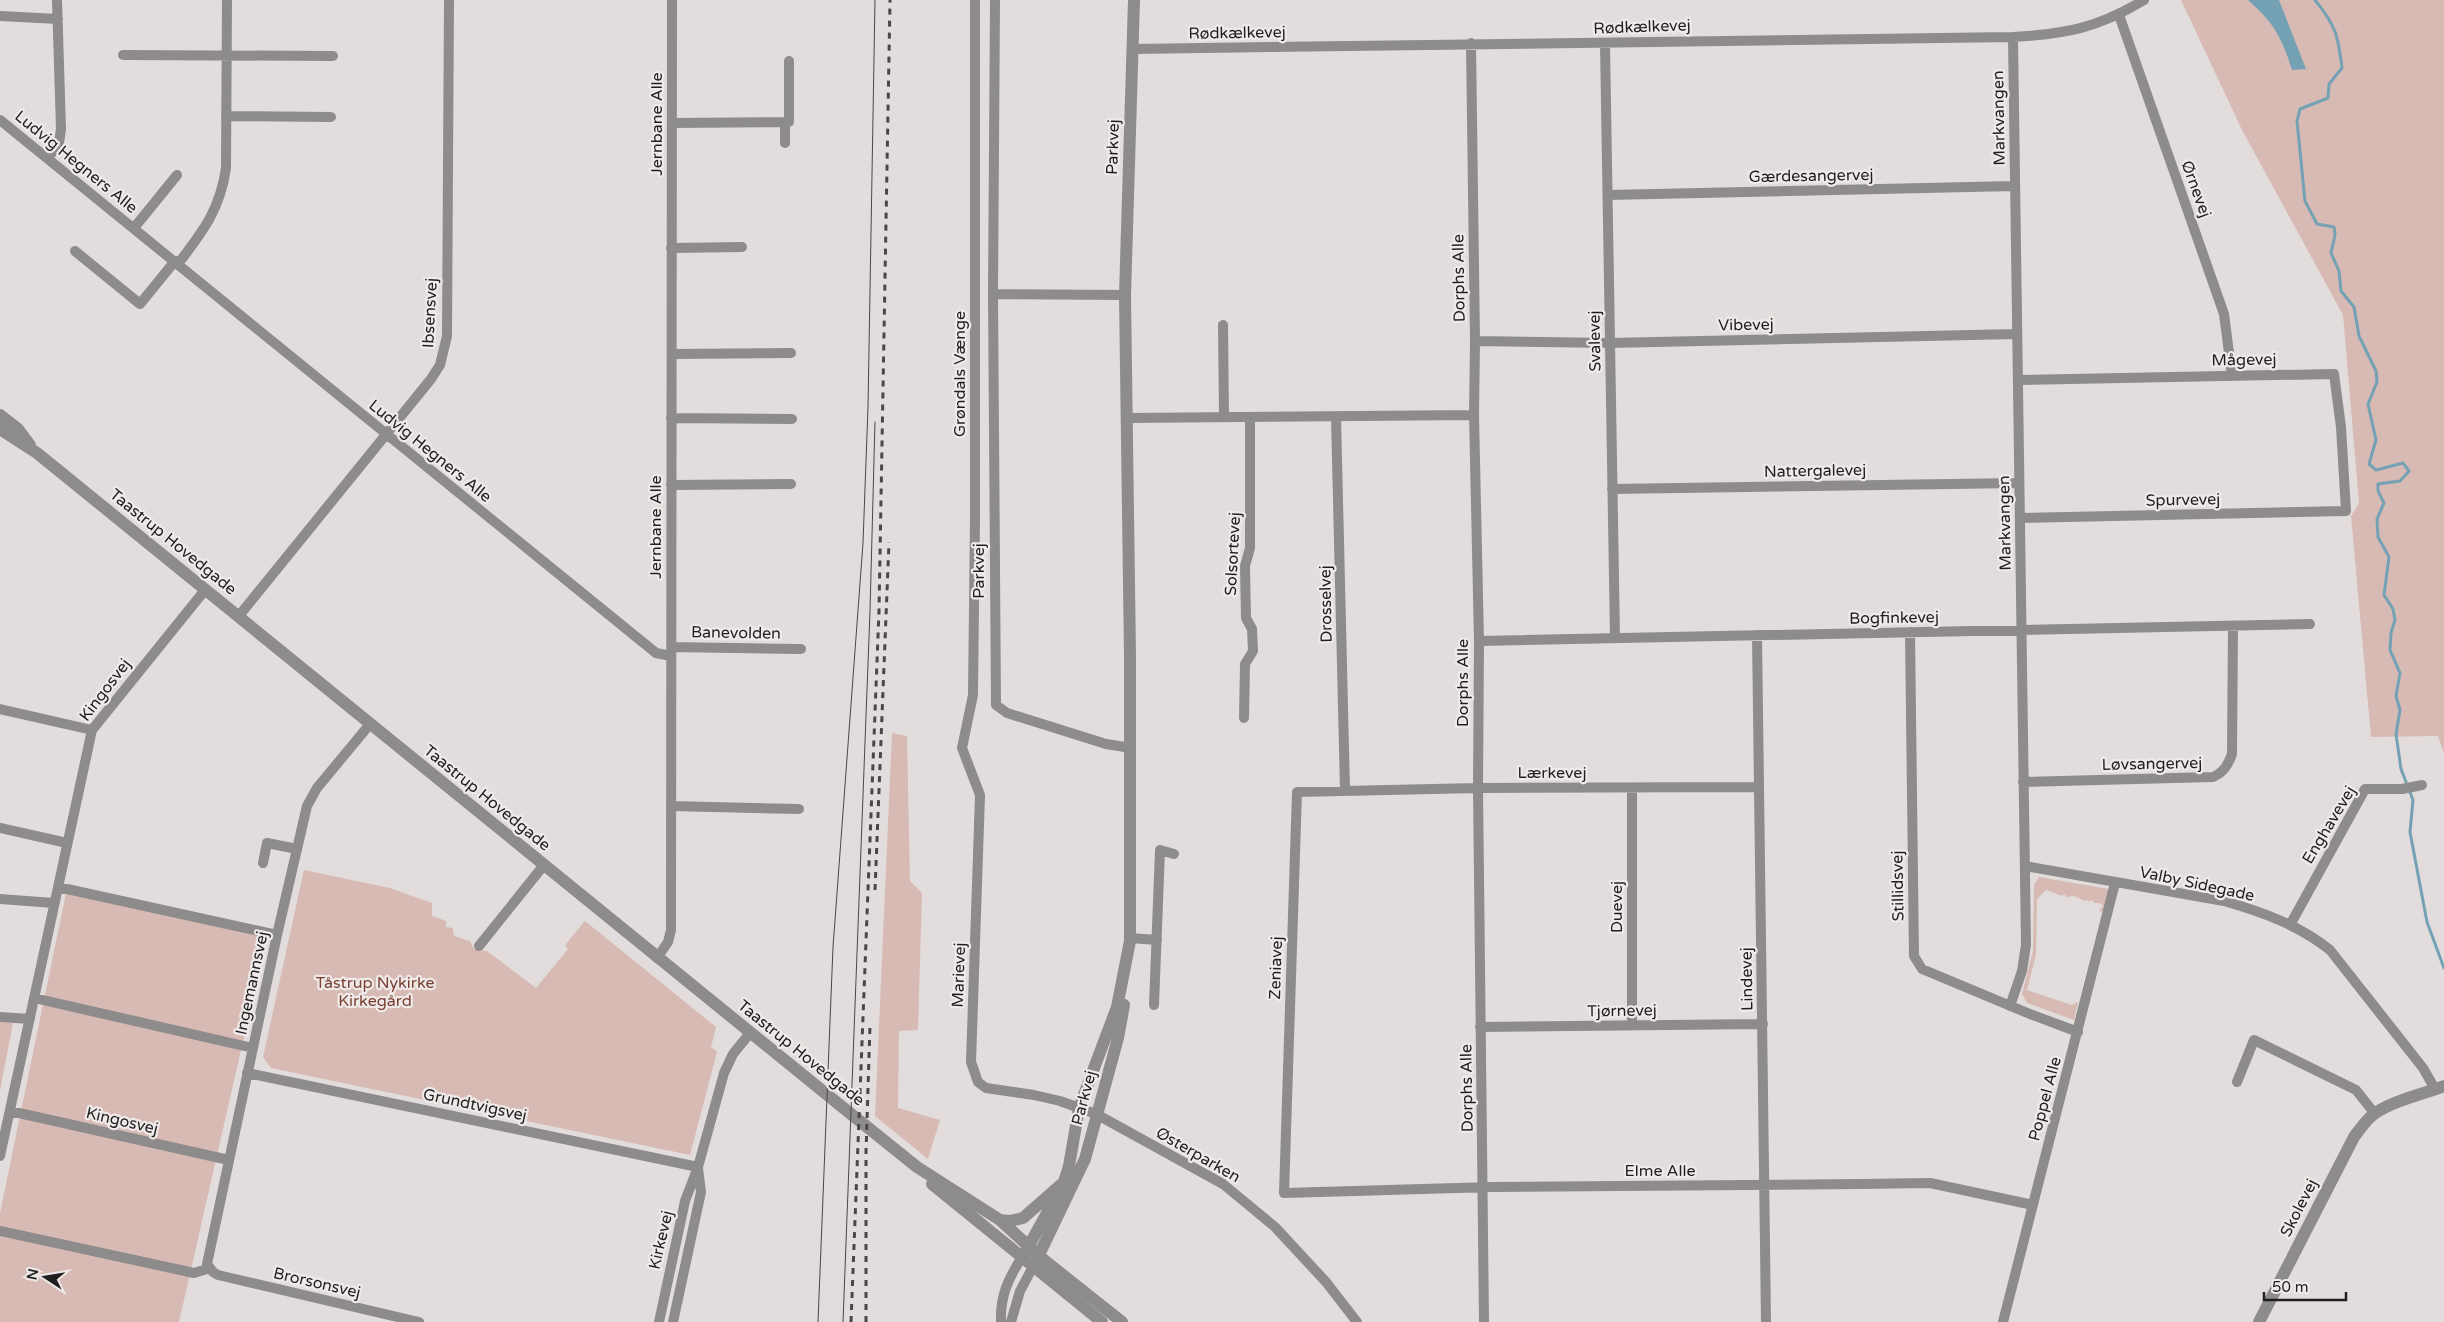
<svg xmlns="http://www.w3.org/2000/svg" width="2444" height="1322" font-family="'Varela Round',sans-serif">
<rect width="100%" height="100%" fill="#e2dddc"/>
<!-- green -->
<path fill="#d7bab3" d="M2181 0H2444V754L2438 736 2371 737 2351 516 2359 503 2343 315 2242 130Z
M892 733 907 736 910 881 922 893 918 1030 899 1031 898 1108 940 1120 928 1159 875 1116Z
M304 870 390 888 432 903V916L446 921V927L453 928 454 936 470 941 474 949 487 951 536 988 568 949 565 945 585 921 716 1027 711 1047 717 1052 690 1155 271 1068 263 1057Z
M2039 877 2109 889 2102 913 2099 910 2103 906 2100 903H2094L2092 900 2089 902 2087 900 2085 901 2074 896 2067 897 2064 894 2062 896 2046 890 2037 899 2036 955 2027 990 2072 1005 2078 1002 2074 1020 2027 1003 2022 994 2033 951 2034 885Z
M66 893 267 936 179 1322H0V1213Z
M0 1022 13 1023 0 1091Z"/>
<!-- water -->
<path fill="#74a2b4" d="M2248 0H2279L2306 69 2292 70C2282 38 2274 23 2248 0Z"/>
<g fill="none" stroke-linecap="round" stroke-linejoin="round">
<!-- stream -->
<path stroke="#74a2b4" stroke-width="3" d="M2315 0C2336 26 2338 35 2342 68L2329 84 2328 98 2300 109 2297 121 2305 201 2317 224 2334 227 2335 235 2331 253 2339 271 2341 291 2354 307 2359 336 2376 371 2377 382 2368 404 2376 440 2369 464 2376 470 2403 463 2409 471 2400 481 2378 484V491L2384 503 2377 519 2378 537 2389 557 2384 595 2393 609 2395 620 2391 633 2390 650 2400 673 2396 696 2400 710 2396 734 2401 769 2413 800 2410 832 2427 922 2444 968"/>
<!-- minor -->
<path stroke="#8d8b8b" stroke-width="10" d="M975 0V517L973 695 962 748 980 795 971 1062 978 1082 986 1088 1034 1095 1060 1101 1096 1114 1223 1184 1275 1227 1326 1282 1357 1322
M995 0 993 294 996 705 1007 713 1106 744 1131 748
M2119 15 2224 314 2232 376
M0 16 58 19
M1471 43 1475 341 1474 415 1479 641 1478 788 1484 1322
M1605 44 1615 638
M1132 49 2013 37C2066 34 2098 28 2144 0
M123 55 333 56
M226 116 331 117
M0 120 656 653 671 656
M785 122V143
M672 123 789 122V61
M48 158 59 143 61 129 57 0
M1608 195 2015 186
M134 228 177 175
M671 248 742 247
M75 251 140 304 175 261
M178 264C203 231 220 210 226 168L227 0
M993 294 1125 295
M1223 325 1224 417
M1475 341 1610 343 2017 334
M672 354 791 353
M2018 380 2334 374 2341 427 2346 511 2020 518
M1336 417 1345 790
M671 418 792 419
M1126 418 1474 415
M671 485 791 484
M1612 489 2019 483
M238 617 431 379 440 365 447 336 449 0
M1910 632 1914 956 1922 969 2030 1014 2078 1032
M1757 635 1766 1322
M1479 641 2310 624
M671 647 801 649
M0 709 92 730
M1244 718 1245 664 1253 651 1252 629 1246 618 1245 566 1250 548V418
M370 724 317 788 307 806 277 935 207 1264 213 1272 218 1275 419 1322
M2023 782 2213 777C2224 772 2228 765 2232 754L2233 626
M1759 787 1478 788 1297 792 1284 1193 1492 1187 1862 1184 1930 1183 2033 1205
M1632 789V1025
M671 806 799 809
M0 828 67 843
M263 863 267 843 297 849
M2025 866 2224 901C2262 912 2299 925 2330 950L2423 1068 2435 1089
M58 887 277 935
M0 899 54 903
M2290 925 2365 789H2402L2422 785
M1130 938 1157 940
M479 946 544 865
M657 958 668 942 671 930 672 0
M34 998 253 1048
M1154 1005 1160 850 1174 854
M2010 1006 2022 971 2026 945 2013 37
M0 1017 30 1019
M1480 1027 1763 1024
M247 1073 698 1167
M2237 1082 2254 1040 2356 1090 2375 1114
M10 1111 229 1160
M0 1156 92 730 205 590
M0 1231 194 1273 210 1268
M659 1322 685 1201 698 1167 724 1073 733 1054 750 1033
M673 1322 701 1192 698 1168
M1001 1322C1000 1296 1008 1279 1022 1257
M1011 1322 1020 1291 1036 1261
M2003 1322 2115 883"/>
<!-- tertiary -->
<path stroke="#8d8b8b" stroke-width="12" d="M0 415 18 429 30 445
M0 429 37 453 846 1110 917 1167 1000 1220 1044 1260 1122 1322
M932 1184 1102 1322
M1000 1220 1010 1221 1023 1218 1064 1182 1069 1166 1079 1108 1117 1007 1130 941V656L1125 295 1134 0
M1026 1251 1061 1188
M1039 1255 1085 1159 1118 1038 1124 1005
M2259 1322 2354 1137C2360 1129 2366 1120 2374 1114 2392 1101 2423 1094 2444 1086"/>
<!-- tram -->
<path stroke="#4a4747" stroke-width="1" d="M818 1322 833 947 863 543 868 407 875 0
M843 1322 870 611 875 422"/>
<!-- rail -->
<path stroke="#4a4747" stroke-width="3" stroke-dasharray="6 6" stroke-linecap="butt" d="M875 890 889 542
M851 1322 879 611 890 0
M866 1322V1152L870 1025"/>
</g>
<g text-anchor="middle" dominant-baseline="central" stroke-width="4.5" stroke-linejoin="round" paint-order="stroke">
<!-- street labels -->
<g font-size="16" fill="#201e1e" stroke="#efeae9">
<text transform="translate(1642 27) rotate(-2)">Rødkælkevej</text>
<text transform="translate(1237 33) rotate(-1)">Rødkælkevej</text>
<text transform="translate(1999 118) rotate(-91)">Markvangen</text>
<text transform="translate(657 124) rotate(-90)">Jernbane Alle</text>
<text transform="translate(1113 147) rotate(-88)">Parkvej</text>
<text transform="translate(76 162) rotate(39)">Ludvig Hegners Alle</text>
<text transform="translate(1811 176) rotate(-1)">Gærdesangervej</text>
<text transform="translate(2196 189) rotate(70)">Ørnevej</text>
<text transform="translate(1459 278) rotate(-91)">Dorphs Alle</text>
<text transform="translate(430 313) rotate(-87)">Ibsensvej</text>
<text transform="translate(1746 325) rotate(-1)">Vibevej</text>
<text transform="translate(1595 341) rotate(-91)">Svalevej</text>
<text transform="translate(2244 360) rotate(-1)">Mågevej</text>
<text transform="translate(960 374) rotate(-90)">Grøndals Vænge</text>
<text transform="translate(430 451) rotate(39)">Ludvig Hegners Alle</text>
<text transform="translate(1815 471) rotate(-1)">Nattergalevej</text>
<text transform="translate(2183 500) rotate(-1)">Spurvevej</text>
<text transform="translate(2005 523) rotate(-91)">Markvangen</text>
<text transform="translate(656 527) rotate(-90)">Jernbane Alle</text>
<text transform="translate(173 542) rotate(39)">Taastrup Hovedgade</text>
<text transform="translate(1233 554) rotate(-87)">Solsortevej</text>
<text transform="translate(979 571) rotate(-90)">Parkvej</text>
<text transform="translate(1326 604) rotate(-91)">Drosselvej</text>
<text transform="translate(1894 618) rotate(-1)">Bogfinkevej</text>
<text transform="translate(736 633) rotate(1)">Banevolden</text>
<text transform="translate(1463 683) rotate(-90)">Dorphs Alle</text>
<text transform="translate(105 690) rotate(-53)">Kingosvej</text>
<text transform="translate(2152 764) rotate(-1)">Løvsangervej</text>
<text x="1552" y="773">Lærkevej</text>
<text transform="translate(487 798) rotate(39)">Taastrup Hovedgade</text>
<text transform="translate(2329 825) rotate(-59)">Enghavevej</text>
<text transform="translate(2197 884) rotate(12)">Valby Sidegade</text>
<text transform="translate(1898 886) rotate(-91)">Stillidsvej</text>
<text transform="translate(1617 907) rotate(-90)">Duevej</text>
<text transform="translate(1276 968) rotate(-88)">Zeniavej</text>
<text transform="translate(959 975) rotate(-88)">Marievej</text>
<text transform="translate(1747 979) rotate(-91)">Lindevej</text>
<text transform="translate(252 983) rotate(-78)">Ingemannsvej</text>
<text transform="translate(1622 1011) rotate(-1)">Tjørnevej</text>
<text transform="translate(801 1053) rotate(39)">Taastrup Hovedgade</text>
<text transform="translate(1467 1088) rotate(-91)">Dorphs Alle</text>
<text transform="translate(1084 1098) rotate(-75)">Parkvej</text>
<text transform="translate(2045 1099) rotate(-75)">Poppel Alle</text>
<text transform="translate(475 1105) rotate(12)">Grundtvigsvej</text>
<text transform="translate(122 1121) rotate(13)">Kingosvej</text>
<text transform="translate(1198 1155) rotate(30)">Østerparken</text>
<text x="1660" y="1171">Elme Alle</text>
<text transform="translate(2299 1208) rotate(-63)">Skolevej</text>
<text transform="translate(661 1240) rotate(-77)">Kirkevej</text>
<text transform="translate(317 1283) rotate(13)">Brorsonsvej</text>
</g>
<!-- park labels -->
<g font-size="16" fill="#793f30" stroke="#efeae9">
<text x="375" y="983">Tåstrup Nykirke<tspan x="375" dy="18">Kirkegård</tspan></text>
</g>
</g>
<!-- north arrow -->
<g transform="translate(45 1277) rotate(282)" stroke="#efeae9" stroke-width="4" paint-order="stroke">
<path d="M0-4L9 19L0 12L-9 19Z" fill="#201e1e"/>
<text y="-8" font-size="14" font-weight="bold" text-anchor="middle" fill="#201e1e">N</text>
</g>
<!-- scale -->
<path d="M2264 1292v8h82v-8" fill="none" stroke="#201e1e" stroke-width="2.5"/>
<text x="2272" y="1292" font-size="15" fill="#201e1e" stroke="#efeae9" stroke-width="4" paint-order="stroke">50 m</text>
</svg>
